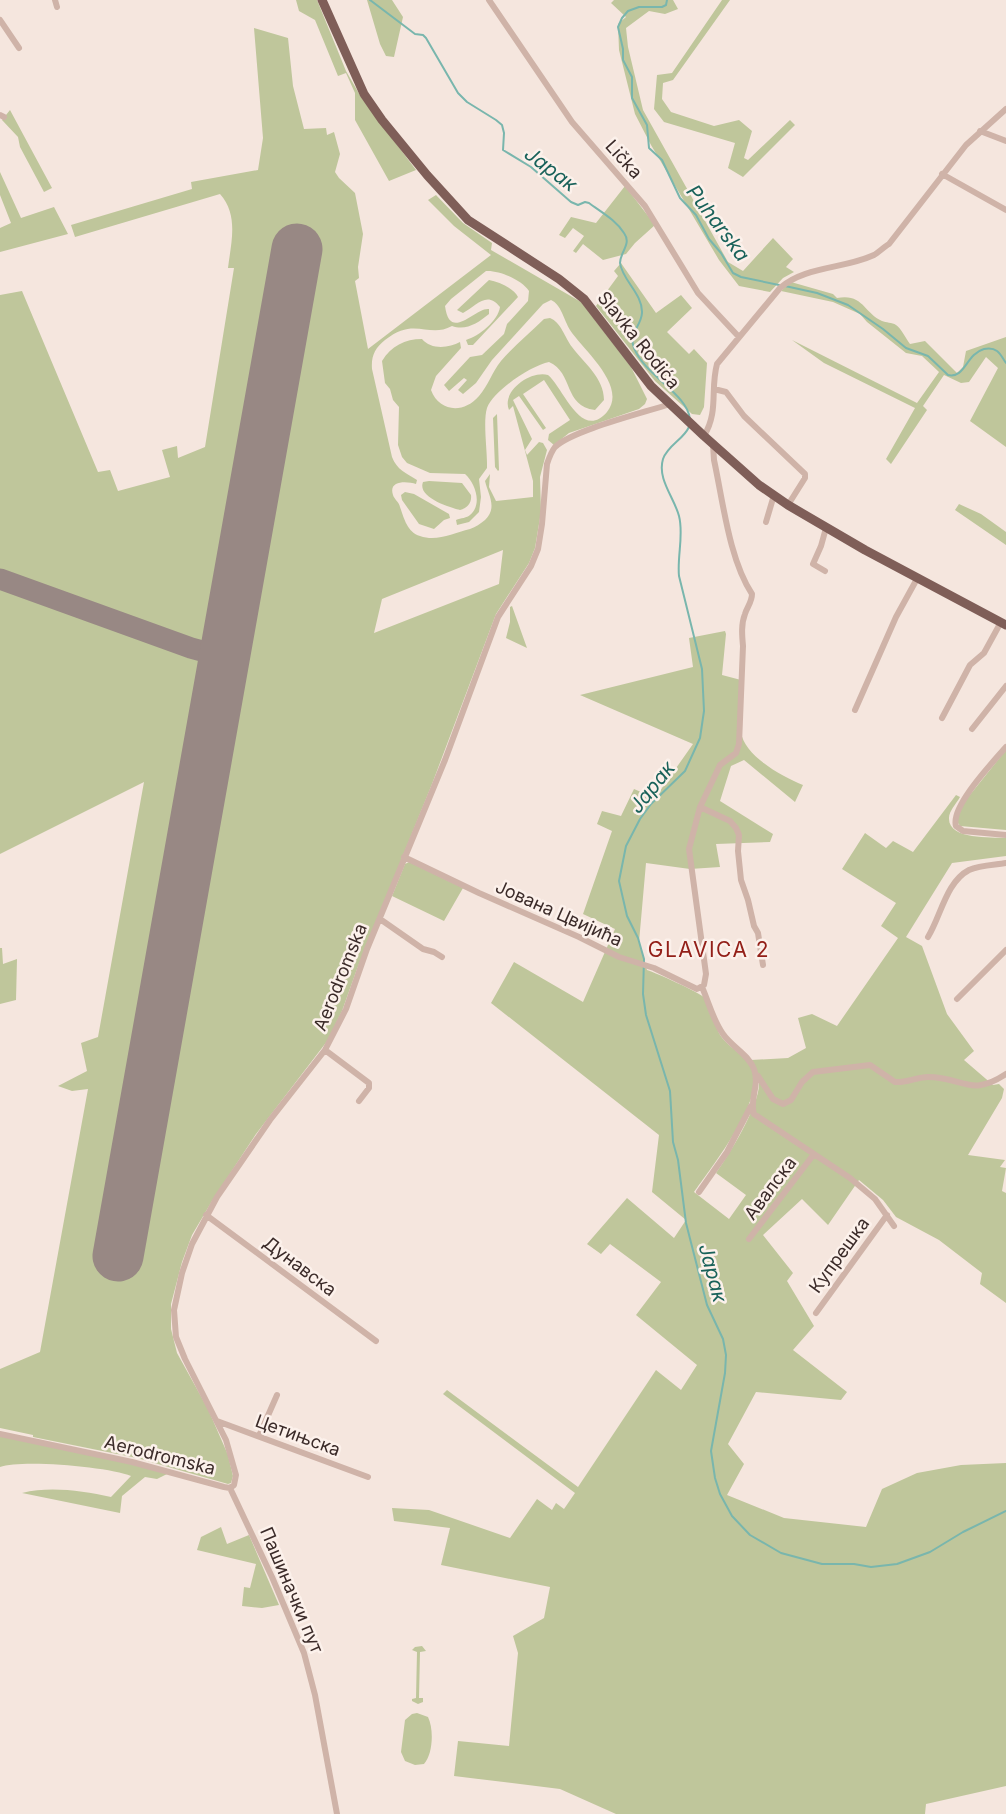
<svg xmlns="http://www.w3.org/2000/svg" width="1006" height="1814" font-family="Inter,sans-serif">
<rect width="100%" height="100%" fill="#f5e6de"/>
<!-- green -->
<path fill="#bfc69b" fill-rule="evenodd" d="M296 0H317L346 71 361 97 416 170 389 181 355 120V93L346 73 338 76 315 20 299 11Z
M367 0H392L403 17 394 57 386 56 380 44Z
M614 0H673L678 9 665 14 649 11 626 28 628 47 643 110 728 262 743 271 773 238 793 259 786 267 794 272 783 278 770 292 739 286 719 260 651 145 635 114 619 50 618 24 626 17 611 3Z
M722 0H730L673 80 663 83 662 99 671 112 714 126 739 120 752 131 744 158 748 160 790 120 795 125 743 177 728 168 735 143 664 122 654 109 657 75 672 73Z
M254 28 288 38 293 86 304 129 326 128 327 135 334 132 340 154 335 172 339 178 355 193 363 234 358 267 359 278 355 281 368 349 491 255 454 226 428 200 436 195 463 223 492 243 491 250 581 302 631 367 647 399 645 404 639 409 569 433 554 445 548 440 549 434 570 420 544 380 523 394 546 428 543 430 519 396 513 400 532 439 525 450 527 455 539 442 543 443 547 450 540 477 541 512 535 548 529 563 496 614 432 784 357 969 342 1011 328 1040 256 1134 212 1201 192 1235 182 1262 171 1304V1329L177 1353 208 1409 228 1455 233 1476 231 1483 228 1484 137 1458 33 1437V1435L0 1428V1369L40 1352 88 1089 72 1091 58 1086 87 1071 81 1043 98 1037 144 782 0 854V295L22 291 98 472 110 470 118 491 170 477 162 450 177 446 178 458 205 447 234 268H228C231 243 239 215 220 194L75 237 71 225 192 189 191 182 258 170 263 138ZM486 271C499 270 522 280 529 291L528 301 507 324 504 334 482 355 470 357 444 385 449 391 464 378 467 380 458 390 463 394 476 383 492 360 543 304 551 300C561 304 564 320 570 330 583 350 628 386 607 412 581 442 563 387 548 375 531 370 501 391 509 410L513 406 533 481V497L496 501 489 487 490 474 485 481C488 494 498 508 485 520 480 524 476 527 470 529 453 533 437 542 420 536 407 532 404 518 400 507 399 502 394 499 393 495 388 480 407 481 416 484L417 480C406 473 397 470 392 457L372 369C371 356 375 348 385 340 415 316 428 339 452 326 466 331 478 323 489 314V309C475 307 450 343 445 306L451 299ZM503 550 499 584 374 633 382 599Z
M10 110 52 188 44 192 20 147 18 137 2 120Z
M0 172 21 218 54 207 68 234 0 252V228L11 223 0 195Z
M625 186 655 225 635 243 626 254 603 260 583 244 576 253 573 251 584 236 573 228 565 238 559 235 571 217 596 223Z
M621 263 656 313 681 295 692 308 667 332 689 354 694 349 707 363 704 407 700 415 692 414 655 381 596 306 618 276 614 271Z
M489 280C499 282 514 288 518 297L473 345H468L466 340C479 336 498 321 500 307 487 290 476 306 463 313L457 310Z
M791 282 833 294 837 298C863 293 864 313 882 321 886 323 892 322 896 325 901 328 906 339 910 344L925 341 957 373 963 367 966 351 1006 337V447L970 421 998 368 986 357 969 382 961 383 944 375 923 406 927 410 891 464 886 459 915 408 824 363 792 340 917 403 939 372 922 356 906 353 867 322 860 314 833 302 781 291Z
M550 318C561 322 565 338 572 347 584 363 604 378 604 400L595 410C563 406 574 373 549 362 532 365 493 391 487 408 483 421 487 448 487 463V468L479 479 481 497 479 512 469 522 457 525 456 520C461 518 467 518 470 515 483 504 475 483 465 474L430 473 407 463 402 457 398 445 399 407 393 400 390 389 385 383 382 361C391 346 405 339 422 339 431 350 449 348 460 342L461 348 436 376 431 390C439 412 464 414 479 396 488 386 492 372 501 361 514 346 530 333 544 319Z
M497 414 499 470 498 471 495 467 493 418Z
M429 481 462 483 471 495C472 503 467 508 460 510 448 507 417 497 423 482Z
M405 492 414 494 449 514 450 518 444 520 434 529 419 524 402 500 401 495Z
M959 504 981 514 1006 532V545L955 510Z
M512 606 527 648 506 638 510 622V607Z
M725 631 726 634 722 675 741 680C741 697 739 715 741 732 744 756 783 777 803 785L795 802 744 760 731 766 720 801 773 834 770 842 716 844 720 867 690 869 646 863 639 942 647 970C656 973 699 992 705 998 712 1007 714 1022 719 1033 727 1048 746 1054 753 1070 765 1099 711 1168 694 1192L729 1219 746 1195 716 1173C729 1155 760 1105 759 1083 758 1076 754 1067 751 1060L788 1058 806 1048 798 1018 812 1014 837 1026 898 938 881 926 896 903 842 869 865 833 886 848 893 841 913 852 956 795 960 797C956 804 949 811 949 818 948 840 991 837 1006 838V856L952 863 906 937 922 946 947 1014 974 1051 964 1060 993 1085 999 1084 1004 1089 1002 1098 968 1155 1005 1160 1000 1167 1006 1168 1002 1191 1006 1193V1303L980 1284 982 1273 939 1240 896 1217 883 1200 859 1180 828 1225 802 1199 763 1235 793 1273 787 1281 814 1326 793 1350 847 1392 841 1400 756 1392 728 1444 744 1464 727 1495 784 1518 866 1527 882 1489 917 1473 961 1465 1006 1463V1786L926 1804 925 1814H616L560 1789 454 1776 458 1741 509 1746 518 1653 513 1636 544 1618 550 1587 441 1565 450 1528 394 1521 392 1508 429 1510 510 1538 537 1499 552 1510 556 1503 564 1509 575 1493 443 1394 447 1390 578 1487 656 1370 681 1390 697 1365 636 1315 661 1282 610 1244 601 1254 587 1244 627 1198 674 1238 686 1220 652 1192 659 1135 491 1003 514 962 583 1002 615 929 583 914 612 831 597 824 602 811 621 816 634 789 655 798 693 744 580 695 693 667 689 638Z
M1006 750V830L960 826 956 820 957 811Z
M409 862 463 888 444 921 392 896 405 864Z
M0 948H2L3 964 17 959 16 1000 0 1004Z
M0 1436 129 1463 167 1474 157 1479 145 1477 122 1496 120 1513 22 1493C51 1486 82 1491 111 1497L131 1476C110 1467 22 1459 0 1467Z
M221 1527 227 1544 249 1535 279 1605 262 1608 242 1606 244 1587 250 1588 256 1564 197 1550 201 1537Z
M422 1646 426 1651 420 1652 419 1698H423V1702L418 1704 412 1701V1699L416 1698 417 1652 412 1650 415 1647Z
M417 1713 428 1717C434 1729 433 1754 424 1764L415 1765 405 1761 401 1752 405 1720 412 1714Z"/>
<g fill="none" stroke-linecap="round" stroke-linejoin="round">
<!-- stream -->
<path stroke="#79b6ad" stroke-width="2" d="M370 0 415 34 423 35 426 38 458 93 467 102 496 120 502 125 504 133 503 150 531 167 571 202 578 205 585 202 589 203C601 212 616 220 624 233 632 244 620 252 620 263 622 280 643 294 642 313 641 327 628 333 634 348 645 376 687 393 690 419
M667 0 666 5 662 7H639L628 11 622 18 618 27 623 49V60L632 77V98L647 125 649 148 662 160 680 198 696 215 709 239 721 253 733 273 741 277 779 285
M785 286 817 293 848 305 883 329 906 348 928 356 948 375C965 379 966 354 984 349 989 348 993 348 997 351 1001 354 1003 359 1006 363
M689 427C683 440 668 445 663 459 657 479 674 497 679 516 684 535 677 556 679 576L702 669 704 711 700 738 685 771 651 804 640 819 626 846 619 881 627 916 638 938 644 959 643 994 646 1015 670 1091 673 1142 678 1160 686 1223 707 1305 723 1339 726 1355 725 1373 711 1451 715 1478 720 1494 732 1516 750 1535 781 1553 822 1564H854L871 1567 897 1564 930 1552 963 1532 1006 1511"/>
<!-- taxiway -->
<path stroke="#988884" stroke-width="21" d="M0 579 191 648 224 657"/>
<!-- runway -->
<path stroke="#988884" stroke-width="51" d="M118 1256 297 249"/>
<!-- street -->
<path stroke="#cfb3a8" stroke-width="6" d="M55 0 57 7
M489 0 572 122 645 206 698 293 739 337
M0 20 19 48
M0 115 4 117
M980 131 1006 141
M942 174 1006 210
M714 389 726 392 744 416 805 474V478L788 505
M704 436C719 411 710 390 717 364L780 288C805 266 844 269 874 255 879 252 884 247 889 244L966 145 1006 109
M713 444 714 460C723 501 729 559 752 594 752 602 747 607 745 614 741 624 742 635 743 646L739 744 736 753 720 765 700 807 730 821 736 828 739 835 738 851 741 880 748 900 754 926 758 933 763 965
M766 522 774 495
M825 571 813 564 821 546 826 528
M855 710 896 617 918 577
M942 718 970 665 984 653 1001 622
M972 729 1006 686
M1006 747C993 762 950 807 956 826L963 831 1006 835
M404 857 479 893 579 937 619 957 654 968 697 989 704 985 706 974 689 849 700 807
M380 919 423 949 434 952 442 957
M928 937C941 916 946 882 969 870 980 865 994 865 1006 863
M702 987C709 1003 713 1020 723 1034 732 1047 748 1054 754 1069 760 1086 749 1099 754 1114L850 1178 875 1199 894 1226
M957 999 1006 950
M325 1050 369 1083V1088L359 1101
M758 1076 773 1099 783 1104 791 1100 802 1082 813 1072 870 1065 895 1082C906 1083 917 1077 928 1077 963 1077 970 1098 1006 1074
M699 1192 727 1152 751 1106
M206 1215 376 1341
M749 1239 814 1154
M816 1313 887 1215
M217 1421 368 1477
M0 1434 132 1462 224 1487 230 1488 234 1485 236 1475 226 1440 185 1359 176 1337 174 1310 182 1273 192 1244 217 1197 270 1120 325 1050 346 1009 367 949 445 760 498 617 531 566 538 549 542 524 547 464C549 458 551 452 555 447 573 430 643 413 670 404
M259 1436 277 1395
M230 1488 272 1577 304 1653 315 1695 337 1814"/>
<!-- primary -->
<path stroke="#7f5e58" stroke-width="9" d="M322 0 364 94 382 120 427 175 468 220 559 279 584 299 651 386 704 436 759 485 788 505 865 550 1006 625"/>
</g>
<g text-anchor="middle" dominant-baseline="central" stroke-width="5" stroke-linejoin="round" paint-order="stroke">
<!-- street labels -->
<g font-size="18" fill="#3b2b29" stroke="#fcf1eb">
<text transform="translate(624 159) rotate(48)">Lička</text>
<text transform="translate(639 340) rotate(51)">Slavka Rodića</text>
<text transform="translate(559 913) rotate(24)">Јована Цвијића</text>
<text transform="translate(340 977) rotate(-68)">Aerodromska</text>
<text transform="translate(770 1188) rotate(-53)">Авалска</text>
<text transform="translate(839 1255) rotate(-54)">Купрешка</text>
<text transform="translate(300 1266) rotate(37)">Дунавска</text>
<text transform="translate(298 1435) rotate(20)">Цетињска</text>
<text transform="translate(160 1455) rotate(14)">Aerodromska</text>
<text transform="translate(292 1590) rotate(67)">Пашиначки пут</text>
</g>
<!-- water labels -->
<g font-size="20" font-style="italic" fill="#19625a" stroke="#fcf1eb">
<text transform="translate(551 169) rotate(37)">Јарак</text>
<text transform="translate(718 223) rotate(53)">Puharska</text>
<text transform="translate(652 787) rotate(-51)">Јарак</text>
<text transform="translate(713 1273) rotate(75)">Јарак</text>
</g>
<!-- quarter labels -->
<g font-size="21" letter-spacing="1.5" fill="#932019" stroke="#fcf1eb">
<text x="709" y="949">GLAVICA 2</text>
</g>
</g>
</svg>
